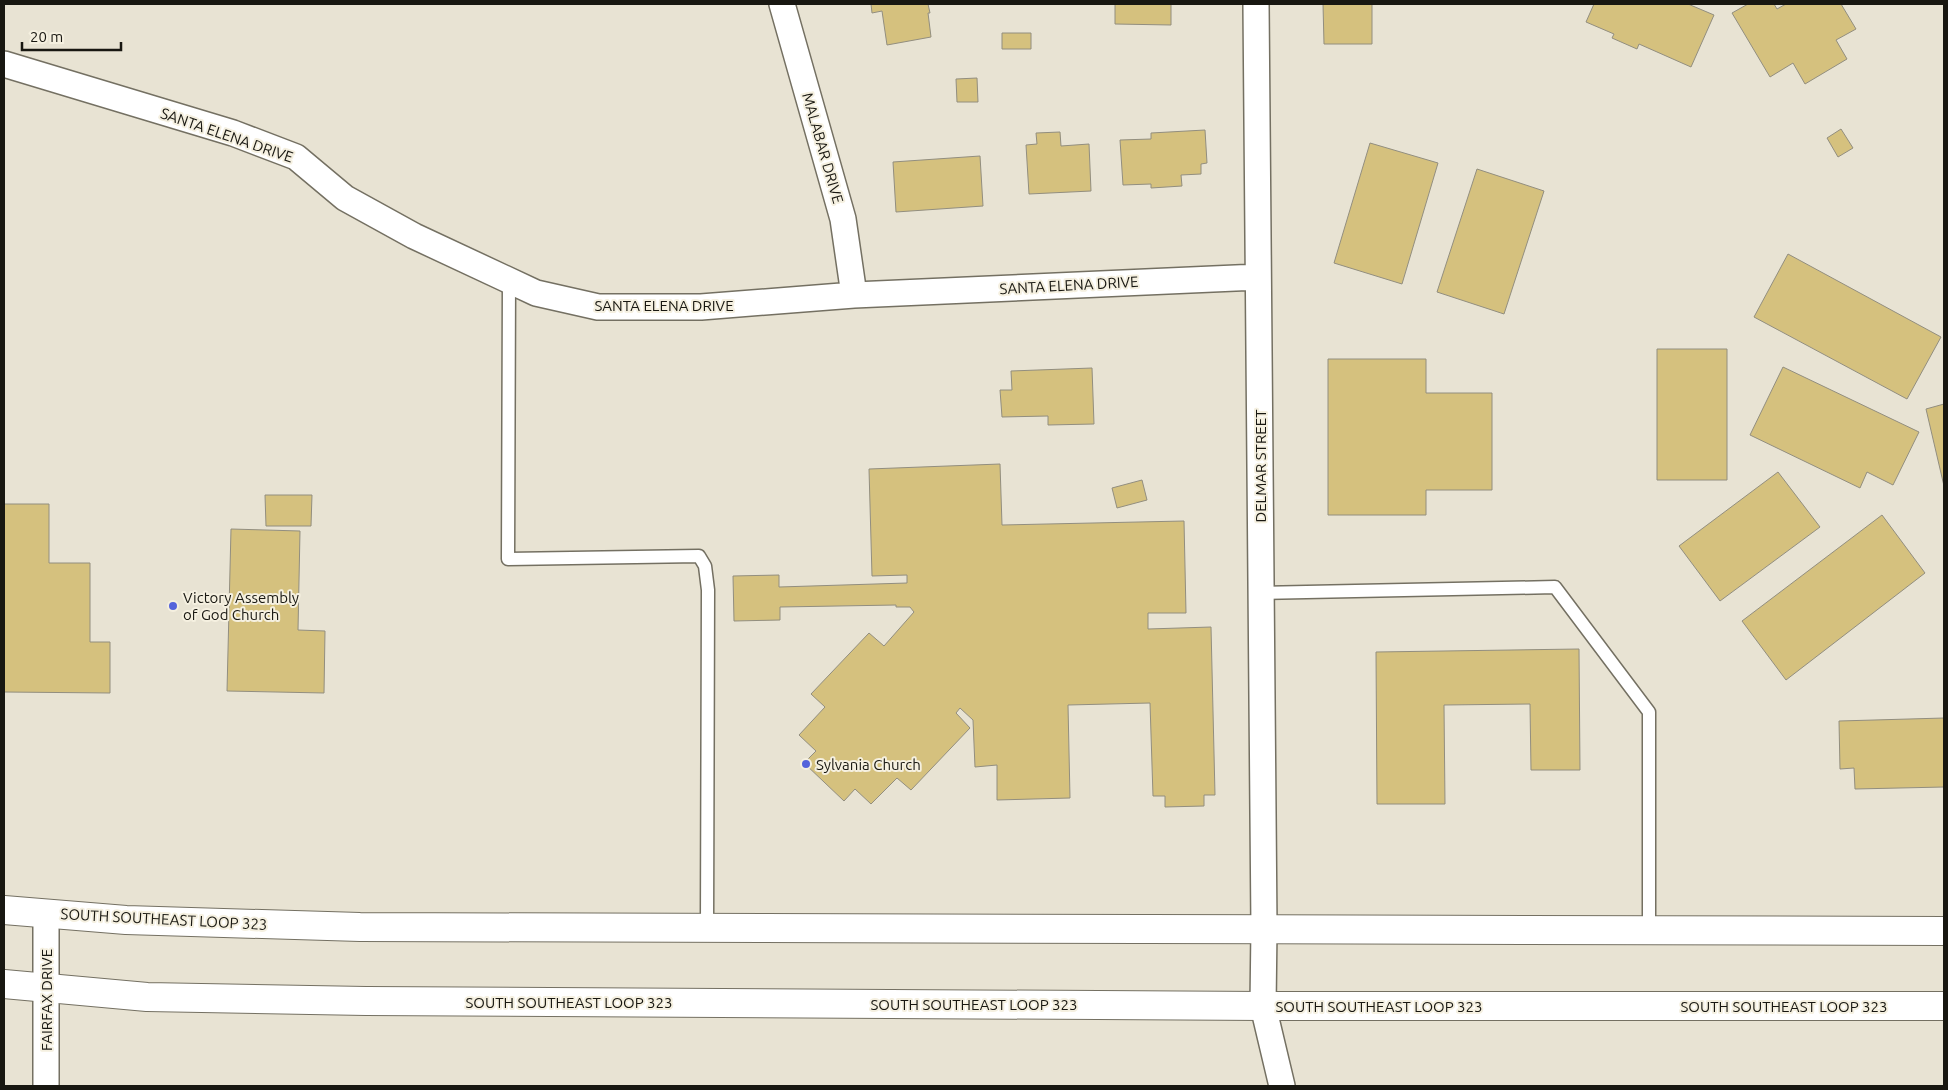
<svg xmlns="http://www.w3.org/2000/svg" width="1948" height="1090" font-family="Ubuntu,sans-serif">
<rect width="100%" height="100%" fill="#e8e3d3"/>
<!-- building -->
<path fill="#d5c17e" stroke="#928e7f" d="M871 4H928L930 13H928L931 37 887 45 882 11 872 13Z
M1115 4H1171V25L1115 24Z
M1323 4H1372V44H1324Z
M1594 4H1688L1714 15 1691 67 1639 44 1637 49 1612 38 1614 34 1586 22Z
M1748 4H1774L1777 9 1786 4H1841L1856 29 1836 40 1847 59 1805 84 1793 63 1770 77 1732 13Z
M1002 33H1031V49H1002Z
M977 78 978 102H957L956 79Z
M1841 129 1853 148 1838 157 1827 138Z
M1205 130 1207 163 1201 164V174L1181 175 1182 186 1151 188V184L1123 185 1120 140 1151 139V133Z
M1060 132 1061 146 1089 144 1091 191 1029 194 1026 145 1037 144 1036 133Z
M1370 143 1438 163 1402 284 1334 263Z
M980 156 983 206 896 212 893 162Z
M1477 169 1544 191 1504 314 1437 292Z
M1788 254 1941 337 1907 399 1754 317Z
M1657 349H1727V480H1657Z
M1328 359H1426V393H1492V490H1426V515H1328Z
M1783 367 1919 432 1893 485 1867 472 1860 488 1750 435Z
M1092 368 1094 424 1048 425V416L1002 417 1000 390H1012L1011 371Z
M1944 404V486L1926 409Z
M1000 464 1002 525 1184 521 1186 613H1148V629L1211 627 1215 795H1204V806L1165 807V796H1153L1150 703 1068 705 1070 798 997 800V765L975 767 973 720 960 708 956 713 970 728 911 790 897 778 871 804 855 789 844 801 804 763 816 751 799 735 825 707 811 694 869 633 884 646 914 612 910 607H896V605L780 607V620L734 621 733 576 779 575V587L907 583V575L872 576 869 469Z
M1778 472 1820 527 1720 601 1679 546Z
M1142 480 1147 500 1117 508 1112 488Z
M265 495H312L311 526H266Z
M4 504H49V563H90V642H110V693L4 692Z
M1882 515 1925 573 1786 680 1742 621Z
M231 529 300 531 298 630 325 631 324 693 227 691Z
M1579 649 1580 770H1531L1530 704 1444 705 1445 804H1377L1376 652Z
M1944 718V787L1855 789 1854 768 1840 769 1839 721Z"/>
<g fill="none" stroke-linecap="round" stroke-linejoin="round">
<!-- lane casing -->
<g stroke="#747062" stroke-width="15">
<path id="lane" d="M509 281 508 559 699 556 705 566 708 590 707 928
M1261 593 1555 587 1649 712V931"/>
</g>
<!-- street casing -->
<g stroke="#747062" stroke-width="28">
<path id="street" d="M782 4 843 219 854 295
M1256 4 1264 928 1263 1006 1282 1086
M4 64 233 133 296 157 345 198 414 236 536 293 598 307H701L854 295 1258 277
M46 1086V914"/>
</g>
<!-- highway casing -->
<g stroke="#747062" stroke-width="30">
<path id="highway" d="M4 910 126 920 360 927 1944 931
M4 984 147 997 366 1001 1263 1006H1944"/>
</g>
<!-- lane -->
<use href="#lane" stroke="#fff" stroke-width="12"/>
<!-- street -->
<use href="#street" stroke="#fff" stroke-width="25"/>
<!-- highway -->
<use href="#highway" stroke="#fff" stroke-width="28"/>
</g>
<!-- markers -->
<g fill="#5564db" stroke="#f5f0e0" stroke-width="2">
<circle cx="173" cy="606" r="5"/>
<circle cx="806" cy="764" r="5"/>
</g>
<g text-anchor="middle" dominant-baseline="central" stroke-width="4" stroke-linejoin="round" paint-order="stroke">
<!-- street labels -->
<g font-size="15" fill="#181711" stroke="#f5f0e0">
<text transform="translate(227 135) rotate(19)">SANTA ELENA DRIVE</text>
<text transform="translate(823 148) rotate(74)">MALABAR DRIVE</text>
<text transform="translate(1069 285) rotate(-3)">SANTA ELENA DRIVE</text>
<text x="664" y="305">SANTA ELENA DRIVE</text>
<text transform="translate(1260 466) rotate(-90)">DELMAR STREET</text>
<text transform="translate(164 919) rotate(3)">SOUTH SOUTHEAST LOOP 323</text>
<text transform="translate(46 1000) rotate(-90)">FAIRFAX DRIVE</text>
<text x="569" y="1002">SOUTH SOUTHEAST LOOP 323</text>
<text x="974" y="1004">SOUTH SOUTHEAST LOOP 323</text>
<text x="1379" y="1006">SOUTH SOUTHEAST LOOP 323</text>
<text x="1784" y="1006">SOUTH SOUTHEAST LOOP 323</text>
</g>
<!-- poi labels -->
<g font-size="15" fill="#181711" stroke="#f5f0e0" text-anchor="start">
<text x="183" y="597">Victory Assembly<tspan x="183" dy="17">of God Church</tspan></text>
<text x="816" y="764">Sylvania Church</text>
</g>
</g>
<!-- border -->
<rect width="1948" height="1090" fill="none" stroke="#181711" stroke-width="10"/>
<!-- scale -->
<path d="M22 42v8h99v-8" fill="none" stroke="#181711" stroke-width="2.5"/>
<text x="30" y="42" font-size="15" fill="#181711" stroke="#f5f0e0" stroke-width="4" paint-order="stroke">20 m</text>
</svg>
